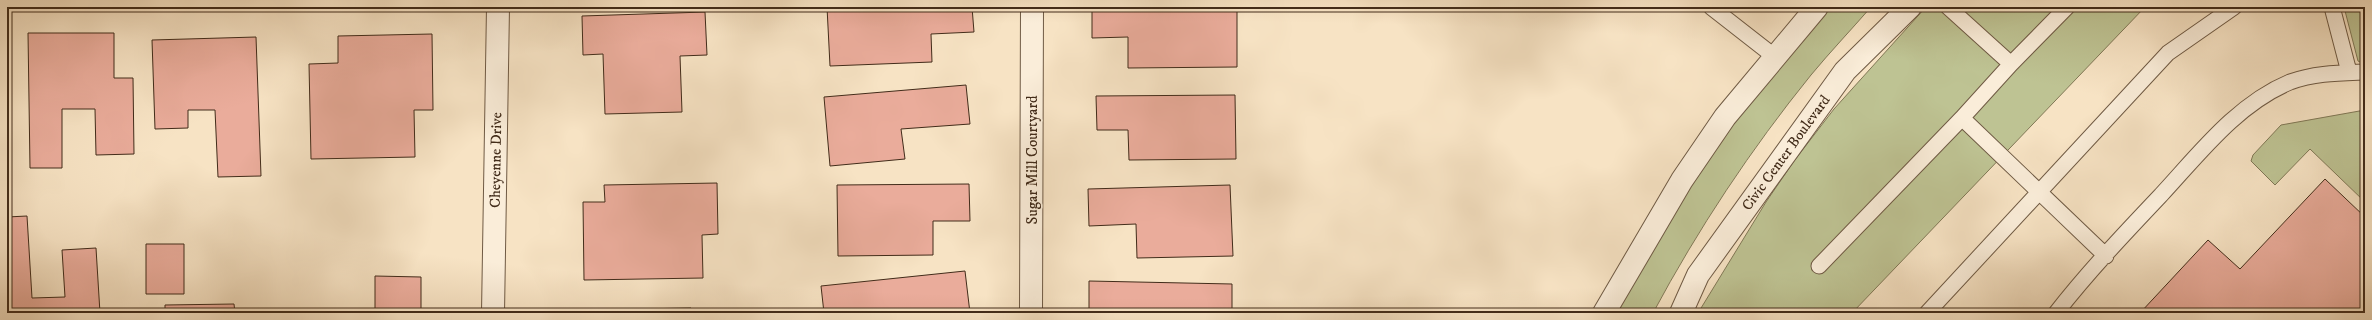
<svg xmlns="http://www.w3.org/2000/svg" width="2372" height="320" font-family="'IM FELL DW Pica',serif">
<rect width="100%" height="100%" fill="#f7e3c4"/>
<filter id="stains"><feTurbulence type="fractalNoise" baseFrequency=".005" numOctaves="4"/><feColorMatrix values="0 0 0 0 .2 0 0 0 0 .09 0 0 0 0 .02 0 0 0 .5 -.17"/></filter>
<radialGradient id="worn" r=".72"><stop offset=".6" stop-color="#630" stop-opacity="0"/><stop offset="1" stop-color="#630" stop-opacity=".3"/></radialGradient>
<!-- green -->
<path fill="#bec393" stroke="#807856" d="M1826 7H1871C1851 30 1830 52 1811 75 1751 149 1698 229 1653 313H1614L1657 239 1727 129Z
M1926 7H2145L1852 313H1698L1766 202 1794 161 1834 109Z
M2344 7H2365V65L2358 61Z
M2365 110V202L2310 149 2275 185 2251 161 2253 155 2281 125Z"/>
<!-- building -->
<path fill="#eaac9b" stroke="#422c1a" d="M827 7H972L974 32 931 34 932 62 830 66Z
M1092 7H1237V67L1128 68V37L1092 38Z
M705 12 707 55 680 56 682 112 605 114 603 54 583 55 582 16Z
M28 33H114V78H133L134 154 96 155 95 109H62V168H30Z
M432 34 433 110H414L415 157 311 159 309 64 338 63V36Z
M256 37 261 176 218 177 215 110H188V128L155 129 152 40Z
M966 85 970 124 901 129 905 159 830 166 824 97Z
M1235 95 1236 159 1129 160 1128 130H1097L1096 96Z
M2325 179 2365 217V313H2140L2208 240 2240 269Z
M717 183 718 234 702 235 703 278 584 280 583 202H605L604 185Z
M969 184 970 221H933V255L838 256 837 185Z
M1230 185 1233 256 1137 258 1136 224 1089 226 1088 189Z
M27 216 32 298 65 297 62 250 96 248 100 313H7V217Z
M146 244H184V294H146Z
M965 271 970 313H824L821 286Z
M375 276 421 277V313H375Z
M1089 281 1232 284V313H1089Z
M234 304 235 313H165V305Z
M691 308 692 313H580V310Z"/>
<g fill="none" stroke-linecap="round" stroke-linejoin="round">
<!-- service casing -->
<g stroke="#6f5a44" stroke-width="17">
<path id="service" d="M1711 7 1775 57
M1948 7 2011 64 2067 7
M2332 7 2349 72
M1962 118 2106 256
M1819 266 1962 118 2011 64
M1927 313 2168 53 2234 7
M2056 313C2088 272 2125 233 2161 195 2199 154 2237 104 2290 82 2315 73 2339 73 2365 72"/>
</g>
<!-- minor casing -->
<g stroke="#6f5a44" stroke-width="24">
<path id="minor" d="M493 313 498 7
M1031 313 1032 7"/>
</g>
<!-- tertiary casing -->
<g stroke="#6f5a44" stroke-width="24">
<path id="tertiary" d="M1604 313 1682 180 1725 117 1817 7
M1681 313 1698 275 1845 71 1910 7"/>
</g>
<!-- service -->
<use href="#service" stroke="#faedd9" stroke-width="15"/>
<!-- minor -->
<use href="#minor" stroke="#faedd9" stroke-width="22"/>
<!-- tertiary -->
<use href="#tertiary" stroke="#faedd9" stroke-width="22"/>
</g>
<g text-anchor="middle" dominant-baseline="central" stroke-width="3" stroke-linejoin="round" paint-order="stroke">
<!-- street labels -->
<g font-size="15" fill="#422c1a" stroke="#faedd9">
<text transform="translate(1786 153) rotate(-54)">Civic Center Boulevard</text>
<text transform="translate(496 160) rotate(-89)">Cheyenne Drive</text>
<text transform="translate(1032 160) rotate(-90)">Sugar Mill Courtyard</text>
</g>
</g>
<!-- margin -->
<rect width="2372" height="320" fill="none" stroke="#f7e3c4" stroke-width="24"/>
<rect x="8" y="8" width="2356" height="304" fill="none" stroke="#422c1a" stroke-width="2"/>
<rect x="12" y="12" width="2348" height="296" fill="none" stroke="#422c1a"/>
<rect width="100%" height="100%" filter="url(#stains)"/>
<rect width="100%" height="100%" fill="url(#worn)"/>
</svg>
